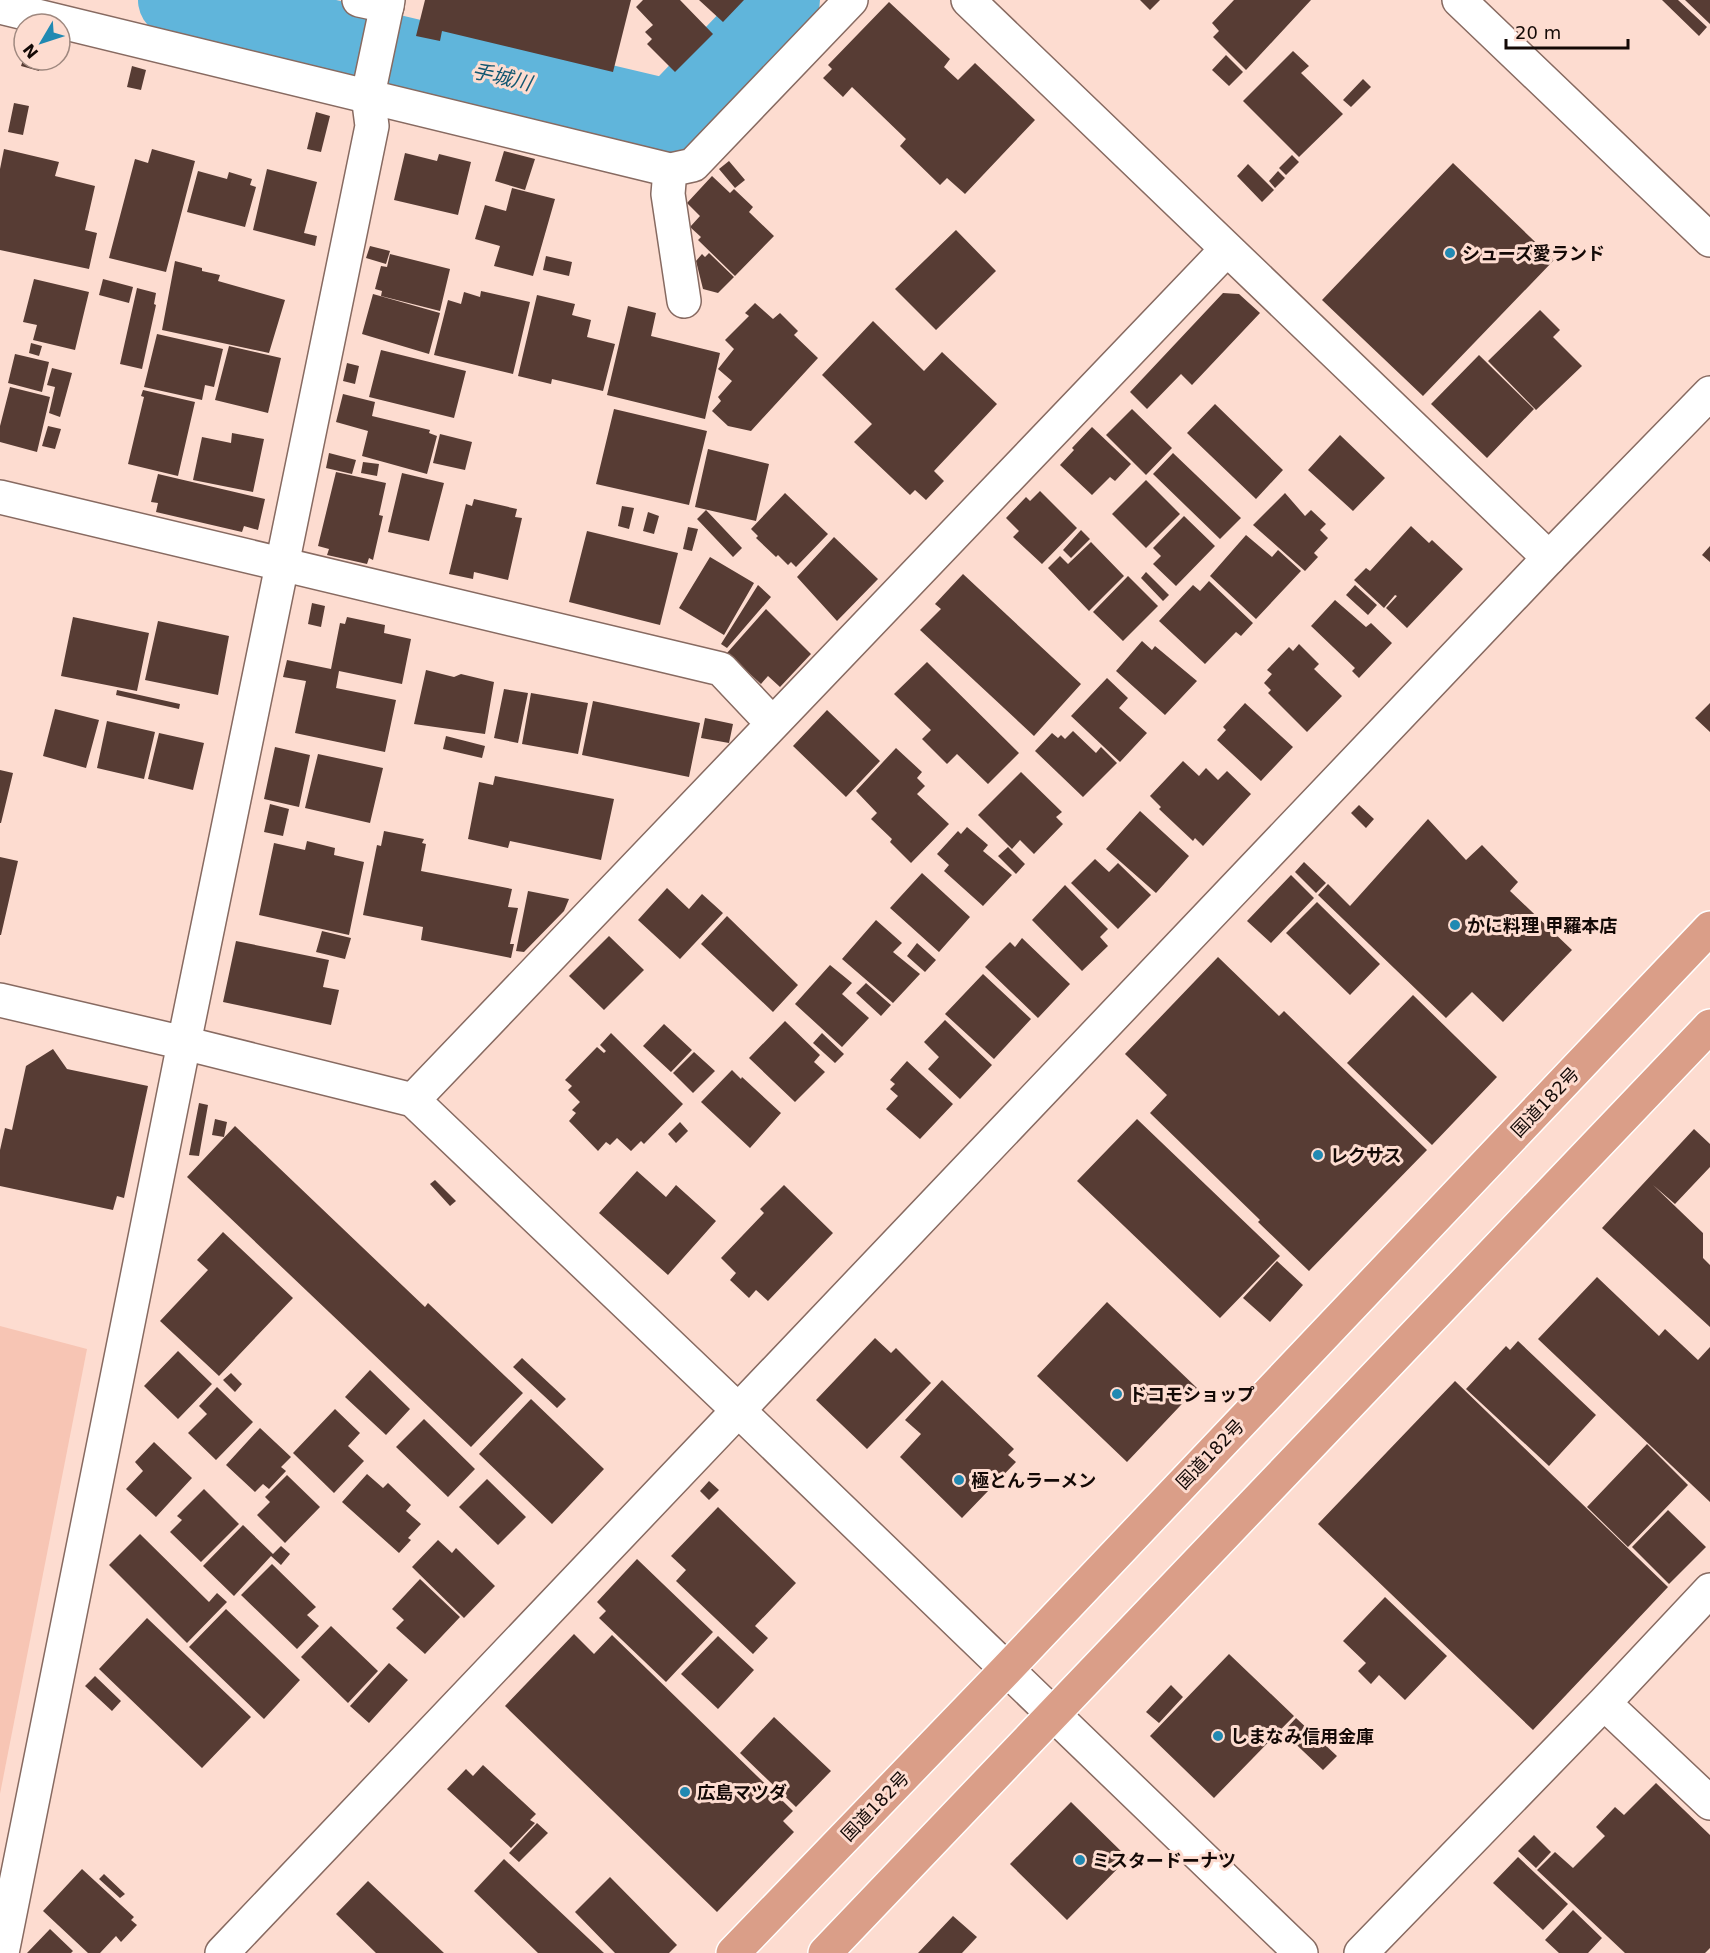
<svg xmlns="http://www.w3.org/2000/svg" width="1710" height="1953" font-family="'DejaVu Sans','Noto Sans JP',sans-serif">
<rect width="100%" height="100%" fill="#fddcd0"/>
<!-- green -->
<path fill="#f7c5b4" d="M0 1326 87 1349 0 1794Z"/>
<g fill="none" stroke-linecap="round" stroke-linejoin="round">
<!-- river -->
<path stroke="#60b5db" stroke-width="74" d="M175 0 671 117 783 0"/>
</g>
<!-- building -->
<path fill="#573c34" d="M425 0H631L613 72 442 31 440 41 416 36Z
M643 0H680L713 34 675 72 647 44 652 39 645 32 653 25 636 7Z
M699 0H744L723 22Z
M1140 0H1160L1150 10Z
M1234 0H1311L1246 70 1213 37 1219 31 1212 23Z
M1662 0H1678L1707 27 1699 36Z
M1685 0H1710V24Z
M889 2 950 59 944 67 958 80 975 63 1035 120 965 194 947 178 940 185 900 146 906 139 852 87 843 97 823 78 832 69 828 65Z
M1293 51 1309 66 1301 73 1343 114 1299 157 1243 101Z
M1226 55 1243 72 1229 86 1212 70Z
M23 60H42L39 71 21 66Z
M132 66 146 70 141 90 127 87Z
M1363 79 1371 87 1351 107 1343 100Z
M14 103 29 106 23 135 8 132Z
M316 112 330 116 321 152 307 149Z
M4 149 59 162 55 176 95 186 85 230 97 233 89 269 0 250V169Z
M152 149 195 161 166 272 109 258 135 159 148 163Z
M504 151 535 159 525 190 495 181Z
M405 153 437 161 439 154 471 162 458 215 394 200Z
M1292 155 1299 162 1286 175 1279 168Z
M729 161 745 180 735 188 719 169Z
M1453 163 1554 260 1423 396 1322 300Z
M1248 164 1274 190 1262 202 1237 176Z
M267 169 317 182 304 233 317 236 315 246 253 230Z
M198 171 227 179 229 172 252 179 250 185 256 187 245 227 187 212Z
M1278 171 1285 178 1275 188 1269 181Z
M712 176 730 193 734 189 753 207 749 212 774 236 735 276 698 240 701 237 690 227 700 216 687 203Z
M512 188 555 199 533 276 494 266 500 246 475 239 485 205 506 211Z
M956 230 996 271 936 330 895 289Z
M370 246 390 251 386 264 366 258Z
M709 253 734 277 718 293 703 289 696 261 702 254 705 257Z
M390 254 450 269 440 311 381 296 382 291 375 289 381 266 387 267Z
M546 256 572 262 569 276 543 270Z
M175 261 202 268V271L220 275 218 281 285 300 269 353 162 330Z
M34 279 89 292 75 350 33 340 37 325 23 322Z
M103 279 133 287 129 303 99 295Z
M137 288 156 293 154 304 156 305 142 369 120 364Z
M481 291 530 302 513 374 434 355 448 300 461 304 464 292 480 297Z
M1223 293 1239 294 1260 313 1192 385 1181 374 1147 409 1130 392Z
M373 294 440 313 429 354 362 334Z
M537 295 575 304 572 315 591 320 587 337 615 344 603 391 552 379 551 384 518 376Z
M755 303 773 319 780 313 798 331 794 335 818 358 751 431 728 426 712 411 721 401 718 397 732 381 718 369 734 349 725 340 749 316 745 313Z
M628 306 656 313 651 336 720 353 705 419 607 395Z
M1540 310 1560 330 1553 337 1582 366 1536 410 1488 361Z
M873 321 924 371 942 352 997 404 934 471 944 481 926 500 915 490 910 495 854 442 872 424 822 375Z
M157 334 223 349 214 387 205 385 202 400 144 387Z
M31 343 42 346 39 356 29 353Z
M229 346 281 358 268 413 215 400Z
M381 350 466 371 454 418 369 397Z
M15 354 49 362 42 392 8 383Z
M1479 355 1534 409 1487 458 1431 404Z
M347 363 359 366 355 384 343 381Z
M52 368 72 373 60 417 49 413 55 387 47 385Z
M10 387 50 397 37 452 0 442V426Z
M143 390 195 402 178 476 128 464 144 397 141 396Z
M343 394 375 402 372 416 430 430 429 433 437 436 427 474 362 456 368 431 336 422Z
M1215 404 1283 470 1256 499 1187 433Z
M614 409 707 431 689 505 596 484Z
M1132 409 1172 448 1146 475 1106 435Z
M48 426 61 429 55 449 42 446Z
M1092 427 1131 464 1115 481 1110 477 1092 495 1060 465 1074 450 1072 448Z
M232 433 264 439 253 492 193 480 202 437 231 443Z
M440 434 472 442 465 470 433 463Z
M1340 435 1385 478 1353 511 1308 470Z
M708 449 769 464 756 521 695 507Z
M329 453 356 460 352 474 326 468Z
M1173 453 1241 518 1220 539 1153 474Z
M363 462 379 464 377 476 361 473Z
M336 472 386 483 379 515 383 516 373 560 369 558 367 564 327 555 329 549 318 546Z
M402 473 444 483 429 541 388 532Z
M158 474 265 499 258 530 244 526 242 532 156 512 158 503 151 502Z
M1146 480 1180 514 1146 548 1112 514Z
M1040 491 1077 528 1042 564 1013 537 1019 531 1006 518 1026 497 1030 501Z
M785 493 828 534 796 567 791 562 788 565 778 555 776 557 756 538 758 536 751 529Z
M1285 493 1305 516 1311 510 1326 524 1320 530 1328 538 1314 553 1318 557 1305 571 1253 525Z
M474 499 517 509 515 517 522 518 508 580 474 572 473 579 449 574 466 504 472 506Z
M622 506 634 508 629 529 618 526Z
M706 510 742 548 733 557 697 519Z
M648 512 659 516 654 534 643 531Z
M1184 516 1215 546 1176 586 1153 564 1161 556 1153 548Z
M1411 526 1429 543 1432 540 1463 569 1407 628 1386 608 1397 596 1395 595 1384 608 1354 580 1366 568 1370 571Z
M688 527 698 529 692 551 683 549Z
M1081 530 1090 539 1071 558 1063 550Z
M587 531 678 553 660 625 569 602Z
M1246 535 1272 557 1278 550 1301 571 1256 619 1210 576Z
M834 537 878 579 837 621 797 577Z
M1091 542 1124 576 1089 611 1048 568 1060 556 1068 564Z
M1710 546V562L1702 555Z
M710 557 754 583 724 635 679 608Z
M1146 572 1169 595 1163 601 1141 578Z
M963 574 1081 684 1034 736 920 630 941 609 935 604Z
M1128 576 1158 606 1123 641 1093 612Z
M1209 581 1253 623 1241 636 1236 632 1205 664 1159 621 1193 585 1200 591Z
M758 585 771 597 727 648 721 644Z
M1355 585 1377 605 1368 615 1346 595Z
M1335 600 1366 627 1371 623 1392 643 1359 678 1352 671 1355 668 1311 626Z
M312 603 325 606 321 627 308 624Z
M766 609 811 654 780 687 768 676 761 684 727 653Z
M73 617 149 633 137 691 61 676Z
M347 617 385 625 384 633 411 639 402 684 339 671 336 688 396 700 385 752 295 733 306 681 283 677 287 660 331 669 340 623 345 624Z
M158 621 229 636 218 695 145 680Z
M1142 641 1152 650 1155 646 1197 681 1165 715 1116 671Z
M1299 644 1319 664 1314 669 1342 696 1307 732 1268 693 1271 690 1264 683 1272 674 1267 670 1289 647 1293 651Z
M927 662 1019 753 988 784 957 754 947 764 922 739 931 730 894 694Z
M426 670 454 677 461 674 494 682 485 734 414 724Z
M1107 678 1128 698 1119 708 1147 733 1120 762 1071 716Z
M504 689 528 693 518 743 494 738Z
M117 690 180 704 179 709 116 695Z
M531 693 588 703 578 754 522 744Z
M593 701 700 723 689 777 582 755Z
M1245 703 1293 747 1261 781 1217 740 1226 730 1223 727Z
M1710 703V732L1695 718Z
M55 709 99 720 86 768 43 756Z
M827 710 880 761 846 797 793 746Z
M705 718 733 724 729 743 701 738Z
M107 721 155 732 144 779 97 768Z
M1073 731 1096 753 1101 747 1117 763 1083 797 1035 751 1052 733 1058 738 1061 735 1065 739Z
M159 733 204 743 193 790 148 779Z
M446 736 485 746 482 758 443 749Z
M275 747 310 755 299 807 264 799Z
M896 748 922 772 917 778 925 786 917 794 949 824 911 863 890 842 892 839 871 819 877 813 856 791Z
M318 754 383 768 370 823 305 808Z
M1183 761 1199 776 1206 768 1218 780 1227 771 1251 794 1203 846 1195 838 1193 841 1159 809 1161 807 1150 796Z
M0 770 13 773 1 823H0Z
M1021 772 1062 812 1056 817 1063 824 1034 854 1020 840 1012 849 978 815Z
M495 776 614 799 601 860 510 841 508 848 468 839 479 782 493 785Z
M270 804 289 809 283 836 264 832Z
M1359 805 1374 819 1366 828 1351 813Z
M1140 811 1189 856 1156 893 1106 849Z
M1428 819 1466 860 1482 845 1518 882 1510 891 1572 950 1503 1022 1472 992 1446 1018 1318 895 1328 884 1350 906Z
M967 827 988 845 983 851 1012 875 983 906 944 871 949 865 937 854 958 831 961 834Z
M384 831 424 839 422 843 426 844 421 871 512 889 508 907 518 908 510 944H514L511 958 421 940 423 927 363 915 377 845 381 846Z
M307 841 335 848 334 855 364 862 349 935 259 915 274 843 305 850Z
M1008 847 1025 864 1016 874 998 856Z
M0 857 18 861 1 935H0Z
M1095 859 1109 872 1118 863 1151 895 1118 929 1071 883Z
M1304 862 1326 883 1316 893 1295 872Z
M922 873 970 917 939 952 890 908Z
M1291 875 1314 898 1271 943 1247 921Z
M1065 885 1108 929 1100 937 1108 946 1082 971 1032 920Z
M667 888 689 909 702 894 723 913 680 959 638 920Z
M528 891 569 899 564 911 524 952 516 951Z
M1317 902 1380 964 1350 995 1286 933Z
M727 916 798 985 773 1012 701 944Z
M876 920 902 943 893 952 920 974 893 1003 842 959Z
M322 931 351 938 345 959 316 952Z
M609 936 644 970 604 1010 569 976Z
M1022 938 1070 984 1038 1018 985 967 1010 942 1015 947Z
M236 941 329 960 323 987 339 990 331 1025 223 1002Z
M917 943 936 960 925 972 907 956Z
M1218 957 1279 1016 1284 1011 1427 1150 1309 1271 1258 1222 1260 1220 1150 1113 1167 1095 1125 1054Z
M830 965 852 983 842 994 869 1018 842 1047 795 1004Z
M983 974 1031 1019 994 1059 945 1014Z
M866 983 891 1005 881 1016 856 993Z
M1413 995 1497 1077 1432 1145 1347 1063Z
M945 1020 992 1065 960 1099 928 1069 939 1057 924 1042Z
M785 1021 820 1055 814 1062 825 1072 795 1102 749 1058Z
M664 1024 692 1050 671 1072 643 1046Z
M611 1033 683 1104 644 1144 641 1141 631 1151 617 1138 610 1145 606 1142 598 1151 569 1121 576 1113 572 1110 580 1102 568 1090 572 1086 565 1080 597 1047 604 1053 606 1051 600 1045Z
M822 1033 844 1054 835 1063 813 1043Z
M53 1049 67 1069 148 1086 124 1198 117 1196 113 1210 0 1186V1150L5 1128 12 1130 26 1066Z
M694 1052 715 1071 693 1093 673 1073Z
M907 1061 953 1104 920 1139 886 1109 898 1096 890 1089 895 1084 890 1080Z
M732 1070 741 1079 742 1077 781 1113 750 1148 701 1102Z
M199 1103 208 1105 199 1156 189 1155Z
M215 1119 227 1122 224 1137 212 1135Z
M1137 1119 1280 1256 1220 1318 1077 1181Z
M680 1122 688 1131 676 1143 668 1134Z
M235 1126 425 1307 428 1303 523 1393 471 1447 187 1177Z
M1694 1129 1710 1144V1167L1675 1204 1653 1185 1703 1233V1258L1710 1265V1327L1602 1228Z
M637 1171 666 1197 676 1185 716 1221 668 1275 599 1213Z
M435 1180 456 1201 450 1206 430 1184Z
M784 1185 833 1233 768 1301 756 1290 749 1298 730 1280 736 1273 721 1258 764 1213 760 1209Z
M223 1232 293 1298 219 1376 160 1321 208 1270 197 1260Z
M1277 1261 1303 1285 1270 1322 1243 1298Z
M1597 1277 1659 1336 1665 1329 1698 1360 1710 1347V1502L1538 1339Z
M1107 1302 1197 1388 1127 1462 1037 1376Z
M875 1338 891 1353 896 1348 931 1383 867 1449 816 1400Z
M1518 1341 1596 1415 1549 1466 1466 1389 1506 1346 1510 1350Z
M178 1351 212 1384 178 1419 144 1386Z
M522 1358 566 1399 557 1408 513 1367Z
M370 1370 410 1409 386 1435 345 1397Z
M231 1373 242 1384 235 1392 223 1380Z
M942 1380 1014 1449 1008 1455 1016 1462 962 1518 900 1457 921 1434 905 1420Z
M1455 1381 1668 1587 1533 1730 1318 1524Z
M217 1387 253 1422 216 1460 188 1433 207 1414 199 1406Z
M531 1399 604 1469 552 1524 479 1454Z
M335 1409 360 1433 348 1446 364 1461 334 1493 293 1453Z
M424 1419 475 1469 448 1497 396 1447Z
M260 1428 291 1457 281 1467 286 1471 269 1489 263 1484 255 1492 226 1465Z
M154 1442 192 1478 156 1517 126 1489 143 1471 135 1462Z
M1647 1444 1688 1485 1628 1547 1587 1507Z
M367 1474 383 1488 388 1483 411 1505 406 1511 421 1524 408 1538 411 1540 399 1553 342 1502Z
M287 1475 320 1507 285 1543 257 1515 270 1502 265 1497Z
M487 1479 526 1517 498 1545 459 1507Z
M709 1481 719 1490 709 1500 700 1491Z
M204 1489 239 1524 201 1562 170 1532 182 1520 177 1516Z
M718 1507 796 1583 755 1626 768 1638 753 1654 676 1581 686 1570 671 1556Z
M1668 1510 1706 1547 1669 1584 1632 1547Z
M243 1525 273 1554 281 1546 290 1554 281 1565 271 1556 234 1596 203 1566Z
M140 1534 209 1602 217 1593 227 1602 187 1643 109 1565Z
M438 1540 452 1553 456 1548 495 1586 464 1618 412 1567Z
M637 1559 713 1632 666 1682 599 1618 606 1611 597 1602Z
M272 1564 316 1607 307 1615 319 1626 297 1649 241 1595Z
M420 1579 460 1617 425 1654 396 1628 404 1620 392 1609Z
M1385 1597 1447 1656 1405 1700 1379 1675 1371 1684 1358 1671 1366 1663 1343 1641Z
M226 1609 300 1680 264 1719 189 1647Z
M147 1618 251 1717 202 1768 99 1669Z
M331 1626 378 1671 348 1703 301 1657Z
M574 1634 594 1654 612 1635 793 1811 783 1821 794 1832 717 1912 505 1706Z
M718 1636 754 1670 718 1709 681 1674Z
M1229 1654 1294 1716 1214 1798 1150 1736Z
M389 1663 408 1680 369 1723 350 1706Z
M95 1676 121 1701 112 1711 85 1686Z
M1171 1685 1183 1697 1159 1723 1146 1712Z
M774 1717 831 1771 796 1807 740 1753Z
M1296 1718 1337 1756 1323 1770 1283 1732Z
M483 1765 536 1814 530 1820 535 1823 511 1848 447 1789 466 1769 473 1776Z
M1656 1783 1710 1835V1948L1705 1953H1625L1537 1870 1555 1852 1573 1868 1605 1836 1596 1827 1615 1807 1624 1815Z
M1071 1802 1128 1858 1067 1920 1010 1864Z
M537 1823 548 1833 519 1862 509 1853Z
M1534 1835 1551 1852 1536 1868 1518 1851Z
M1518 1857 1568 1904 1543 1930 1493 1883Z
M504 1859 604 1953H538L474 1891Z
M82 1869 134 1917 131 1920 137 1925 121 1942 116 1936 100 1953H88L43 1911Z
M104 1874 125 1894 120 1898 99 1879Z
M610 1877 677 1945 669 1953H615L575 1912Z
M368 1881 444 1953H376L336 1914Z
M1573 1910 1602 1938 1588 1953H1559L1545 1940Z
M953 1916 977 1937 962 1953H918Z
M50 1929 73 1951 71 1953H27Z"/>
<g fill="none" stroke-linecap="round" stroke-linejoin="round">
<!-- minor casing -->
<g stroke="#876a61" stroke-width="36">
<path id="minor" d="M359 0 387 6
M968 0 1549 558
M0 7 670 170 693 165 851 0
M670 170 668 194 684 301
M0 497 721 669 772 723
M413 1100 1227 249
M1604 1703 1710 1803
M1361 1953 1604 1703 1710 1590"/>
</g>
<!-- tertiary casing -->
<g stroke="#876a61" stroke-width="36">
<path id="tertiary" d="M1459 0 1710 240
M0 1000 184 1043 413 1100 739 1411 1301 1953
M2 1953 184 1043 372 126 368 95 388 0
M222 1953 1549 558 1710 393"/>
</g>
<!-- trunk casing -->
<g stroke="#fff" stroke-width="36">
<path id="trunk" d="M733 1953 1006 1670 1710 928
M825 1953 1710 1026"/>
</g>
<!-- minor -->
<use href="#minor" stroke="#fff" stroke-width="33"/>
<!-- tertiary -->
<use href="#tertiary" stroke="#fff" stroke-width="33"/>
<!-- trunk -->
<use href="#trunk" stroke="#da9e88" stroke-width="33"/>
</g>
<!-- markers -->
<g fill="#2189b2" stroke="#fddcd0" stroke-width="2">
<circle cx="1450" cy="253" r="6"/>
<circle cx="1455" cy="925" r="6"/>
<circle cx="1318" cy="1155" r="6"/>
<circle cx="1117" cy="1394" r="6"/>
<circle cx="959" cy="1480" r="6"/>
<circle cx="1218" cy="1736" r="6"/>
<circle cx="685" cy="1792" r="6"/>
<circle cx="1080" cy="1860" r="6"/>
</g>
<g text-anchor="middle" dominant-baseline="central" stroke-width="6" stroke-linejoin="round" paint-order="stroke">
<!-- poi labels -->
<g font-size="18" font-weight="bold" fill="#130906" stroke="#fddcd0" text-anchor="start">
<text x="1462" y="253">シューズ愛ランド</text>
<text x="1467" y="925">かに料理 甲羅本店</text>
<text x="1330" y="1155">レクサス</text>
<text x="1129" y="1394">ドコモショップ</text>
<text x="971" y="1480">極とんラーメン</text>
<text x="1230" y="1736">しまなみ信用金庫</text>
<text x="697" y="1792">広島マツダ</text>
<text x="1092" y="1860">ミスタードーナツ</text>
</g>
<!-- street labels -->
<g font-size="18" fill="#130906" stroke="#fddcd0">
<text transform="translate(1545 1102) rotate(-46)">国道182号</text>
<text transform="translate(1210 1454) rotate(-46)">国道182号</text>
<text transform="translate(875 1806) rotate(-46)">国道182号</text>
</g>
<!-- water labels -->
<g font-size="20" font-style="italic" fill="#135771" stroke="#fddcd0">
<text transform="translate(502 77) rotate(13)">手城川</text>
</g>
</g>
<!-- north arrow -->
<g transform="translate(42 42) rotate(231)"><circle r="28" fill="#fddcd0" stroke="#9f887f" stroke-width="1.5"/>
<path d="M0-4.5L10 22L0 15L-10 22Z" fill="#2189b2"/>
<text y="-9" font-size="16" font-weight="bold" text-anchor="middle" fill="#130906">N</text>
</g>
<!-- scale -->
<path d="M1506 39v9h122v-9" fill="none" stroke="#130906" stroke-width="3"/>
<text x="1515" y="39" font-size="18" fill="#130906" stroke="#fddcd0" stroke-width="4.5" paint-order="stroke">20 m</text>
</svg>
